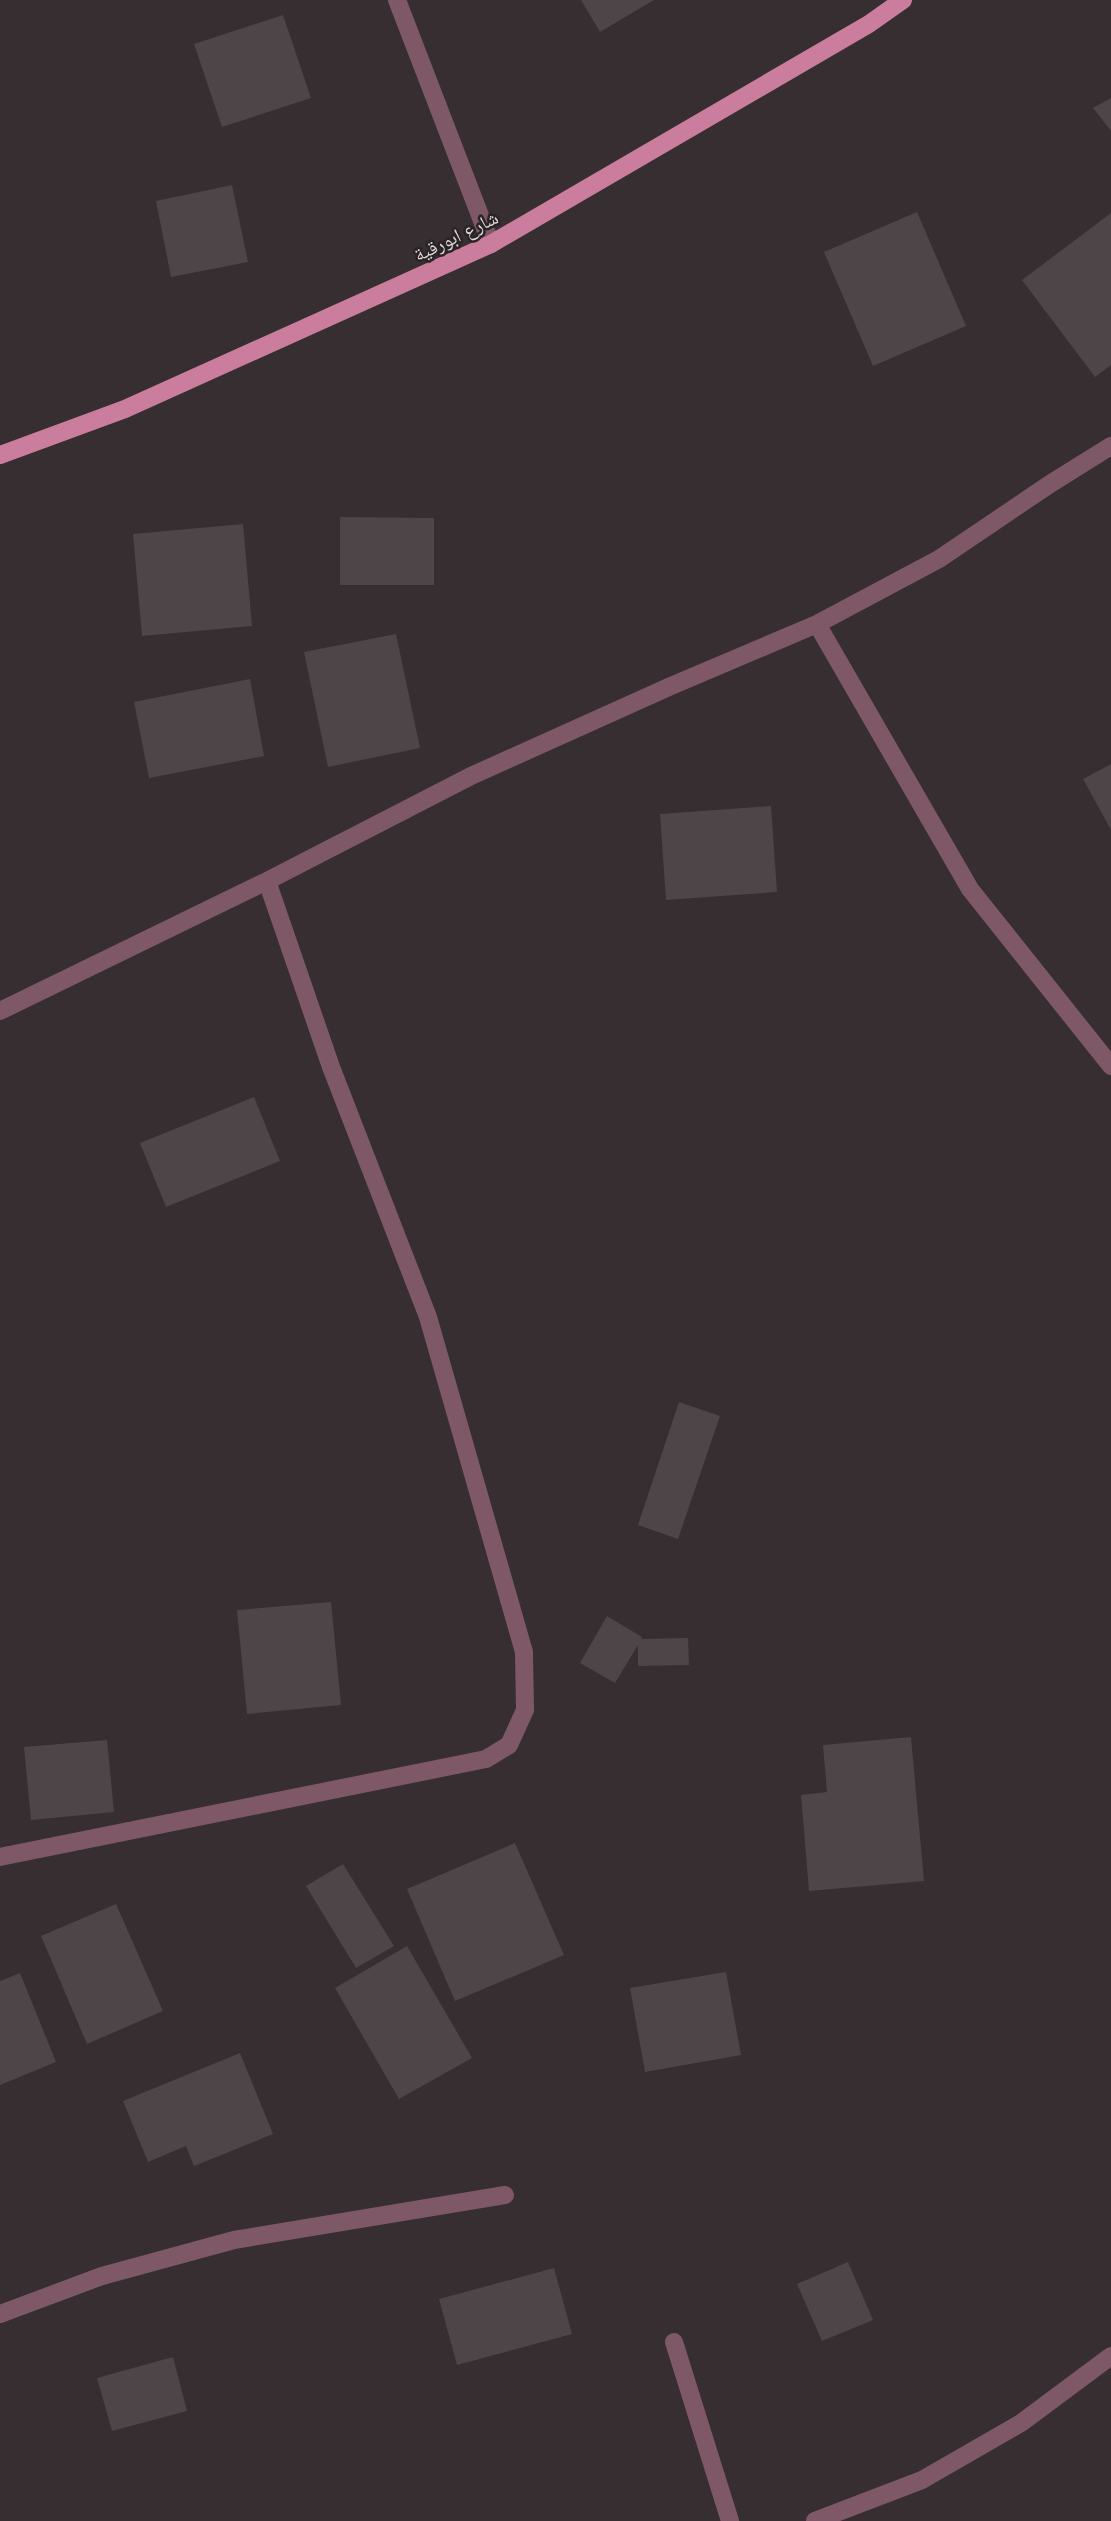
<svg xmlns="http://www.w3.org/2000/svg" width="1111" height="2521" font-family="Helvetica,'Noto Naskh Arabic',sans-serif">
<rect width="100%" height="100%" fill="#362e31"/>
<!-- building -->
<path fill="#4d4548" d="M581 0H654L600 32Z
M283 15 311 98 222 127 194 44Z
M1111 98V131L1093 108Z
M232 185 248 262 171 277 156 201Z
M917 212 966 326 873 366 824 252Z
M1111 213V365L1095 377 1022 280Z
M340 517 434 518V585H340Z
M243 524 252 626 142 636 133 534Z
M396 634 420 748 328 767 304 652Z
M250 679 264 756 149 778 134 702Z
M1111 764V830L1083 779Z
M771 806 777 892 666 900 660 814Z
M254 1097 280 1161 166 1207 140 1143Z
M679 1402 720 1416 678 1539 638 1525Z
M331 1602 341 1705 247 1714 237 1610Z
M607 1616 642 1637 641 1639 688 1638 689 1665 638 1666V1645L615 1683 580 1663Z
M911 1737 924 1881 809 1891 801 1795 827 1792 823 1745Z
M107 1740 114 1812 31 1820 24 1747Z
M515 1843 564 1955 455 2001 407 1889Z
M343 1864 394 1946 356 1968 306 1886Z
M116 1904 163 2011 87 2044 41 1936Z
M407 1946 472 2058 399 2099 335 1988Z
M726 1972 741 2055 645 2072 630 1988Z
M20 1973 56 2062 0 2085V1981Z
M240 2053 273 2134 194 2166 186 2146 148 2162 123 2101Z
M848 2262 873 2320 822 2341 797 2284Z
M554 2268 572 2334 457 2365 439 2299Z
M173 2357 187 2411 112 2431 97 2378Z"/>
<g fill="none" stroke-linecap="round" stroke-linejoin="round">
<!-- minor -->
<path stroke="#7f5868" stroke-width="18" d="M397 0 491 244
M817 624 970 889 1111 1066
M0 1011 267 881 471 776 671 686 817 624 939 559 1050 484 1111 446
M0 1857 486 1759 509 1745 525 1710 524 1652 428 1317 331 1067 267 881
M0 2314 102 2276 234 2240 505 2195
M674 2342 730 2521
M815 2521 922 2480 1021 2423 1111 2356"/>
<!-- primary -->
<path stroke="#cb7d9e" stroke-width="18" d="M0 455 125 409 491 244 869 24 903 0"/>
</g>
<g text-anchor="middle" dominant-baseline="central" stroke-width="5" stroke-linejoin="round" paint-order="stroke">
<!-- street labels -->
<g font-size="19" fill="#ded9db" stroke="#2b2427">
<text transform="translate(456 236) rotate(-26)">شارع ابورقية</text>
</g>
</g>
</svg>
